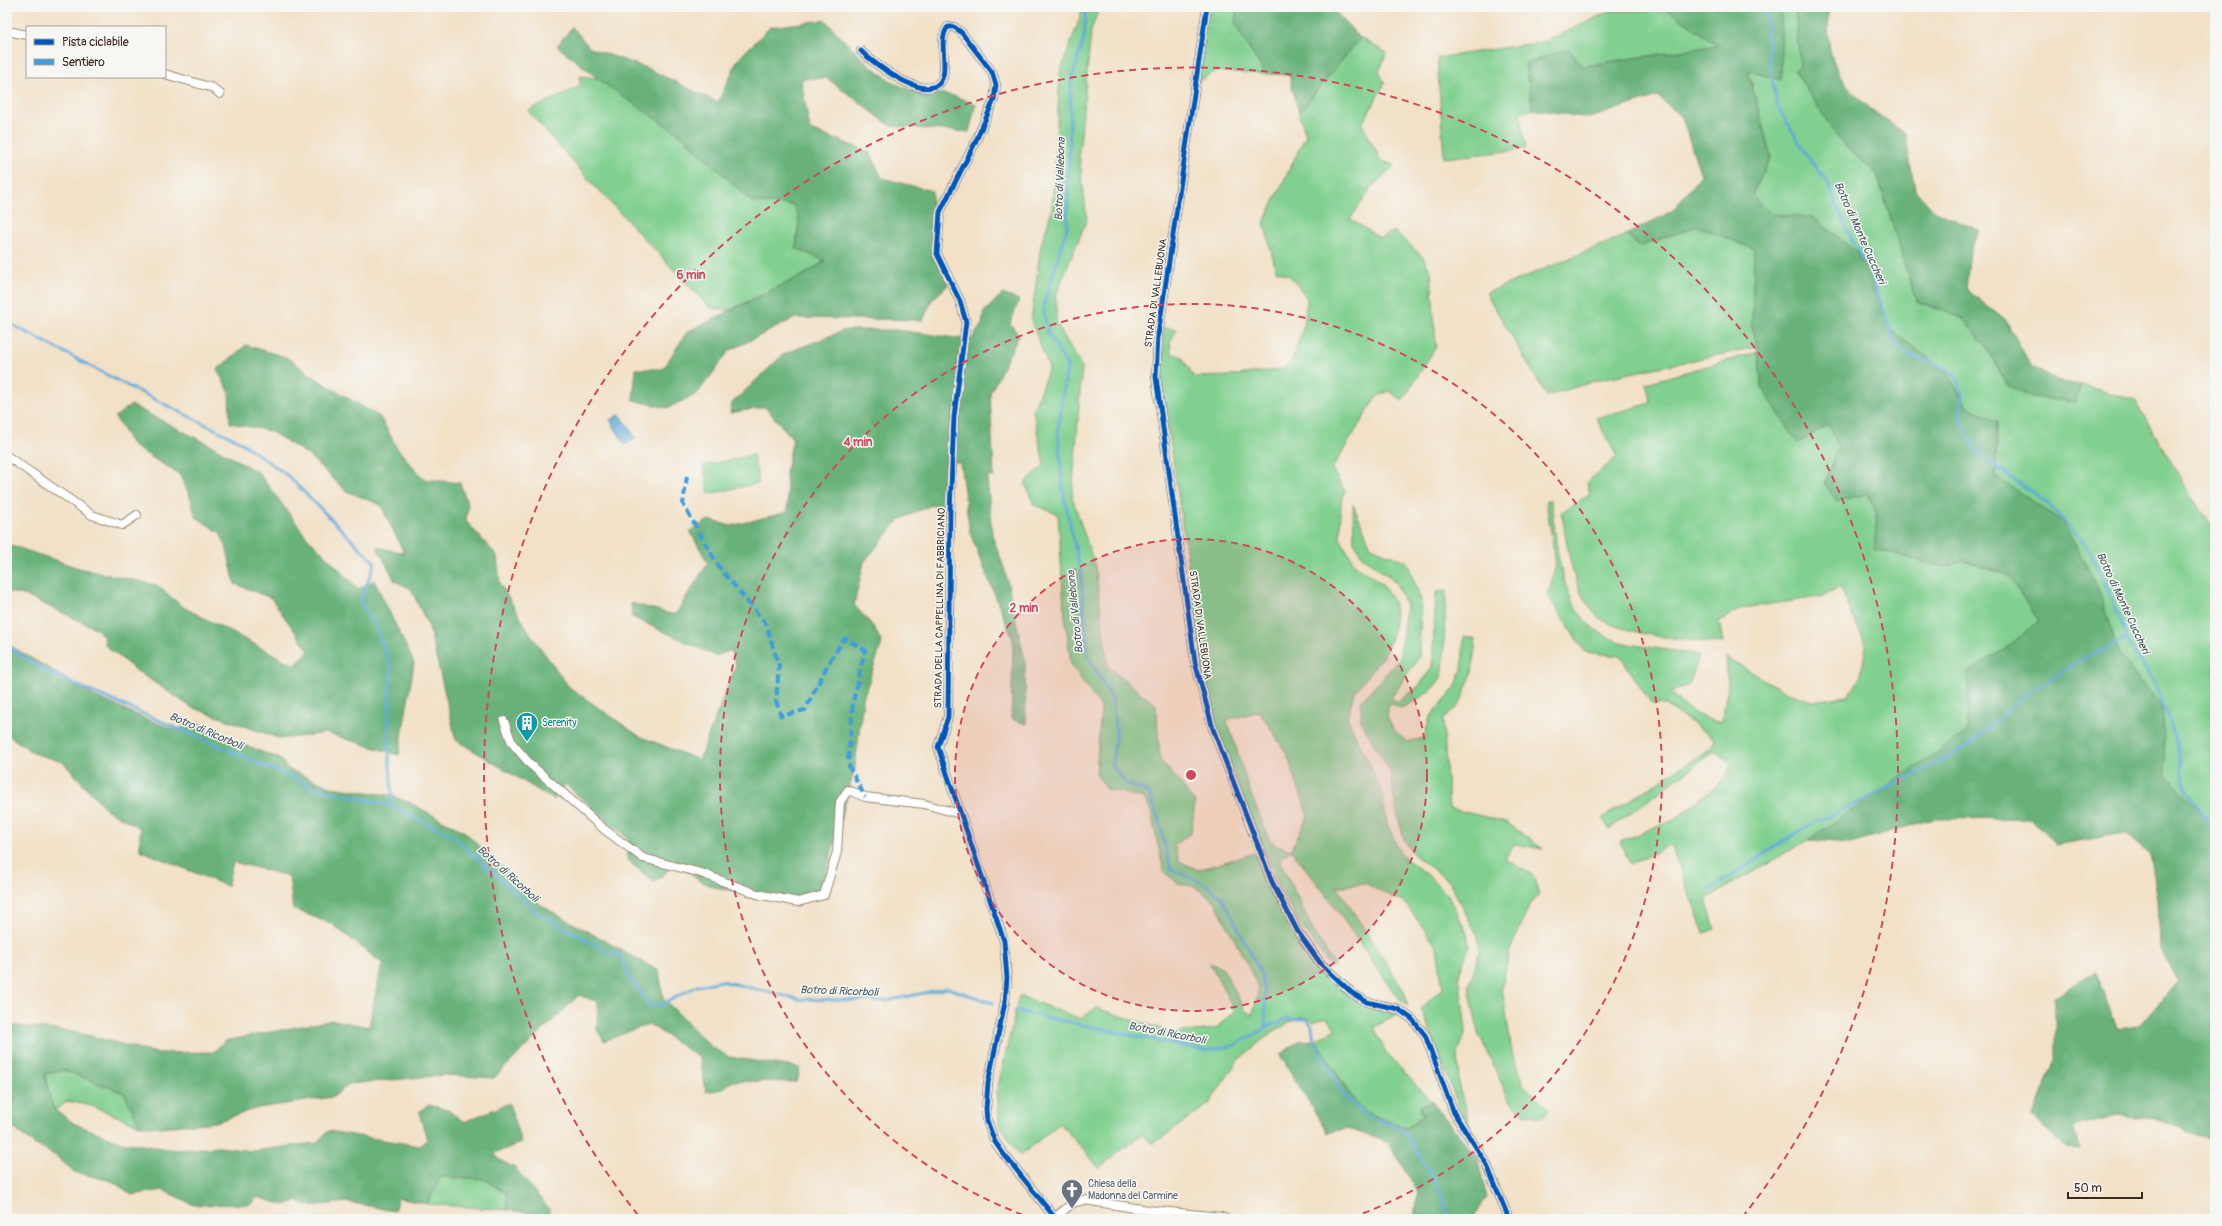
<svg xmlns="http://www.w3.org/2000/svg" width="2222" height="1226" font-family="Pangolin,sans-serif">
<rect width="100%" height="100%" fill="#f6f6f2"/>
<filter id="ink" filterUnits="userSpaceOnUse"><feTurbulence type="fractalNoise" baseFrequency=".025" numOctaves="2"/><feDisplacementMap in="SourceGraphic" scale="8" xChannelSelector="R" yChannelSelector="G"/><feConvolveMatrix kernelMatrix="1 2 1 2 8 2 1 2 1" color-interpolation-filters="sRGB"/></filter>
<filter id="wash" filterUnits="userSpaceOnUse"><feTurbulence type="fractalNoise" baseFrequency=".012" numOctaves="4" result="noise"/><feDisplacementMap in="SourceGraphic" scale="16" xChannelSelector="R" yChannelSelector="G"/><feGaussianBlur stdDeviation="0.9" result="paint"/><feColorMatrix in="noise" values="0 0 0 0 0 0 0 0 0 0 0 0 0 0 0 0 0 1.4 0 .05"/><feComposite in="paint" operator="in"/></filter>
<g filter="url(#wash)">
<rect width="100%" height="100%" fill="#f2e1c7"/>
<!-- green -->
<path fill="#81d090" stroke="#5e7d57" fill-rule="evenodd" d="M1081 7H1097L1098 10 1091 31 1079 154 1087 219 1056 295V323L1082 367 1072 497 1095 566 1108 667 1156 705 1160 760 1181 784 1195 802 1191 833 1174 845 1179 861 1198 870 1255 853C1274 901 1299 946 1336 983 1342 988 1348 996 1354 1000 1368 1008 1384 1011 1400 1014L1374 1027 1386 1053 1432 1102 1421 1105 1422 1116 1407 1128 1369 1114 1351 1097 1316 1040 1336 1029 1326 1017 1314 1022 1308 1018 1301 1017 1272 1032 1238 1060 1209 1104 1153 1144 1142 1134 1099 1168 1060 1123 1020 1156 999 1123 997 1091 1019 996 1081 1019 1096 1008 1174 1033 1215 1029 1235 1011 1210 963 1223 969 1246 1012 1253 1013 1259 988 1215 901 1195 887 1178 883 1164 872 1151 812 1144 798 1107 789 1096 774 1101 708 1071 664 1064 608 1058 514 1034 505 1025 483 1044 465 1033 410 1049 368 1031 321 1041 245 1052 210 1060 73 1081 15Z
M1207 7H1237L1235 24 1265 74 1215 71 1194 84Z
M1781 7H1795L1800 67 1794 70 1840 141 1877 174 1916 301 1962 318 1986 346 2007 385 2033 397 2075 402 2081 385 2135 400 2192 498 2215 529V825L2166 777 2162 706 2120 657 2097 586 2063 522 1996 477 1997 422 1967 406 1945 370 1891 331 1857 252 1813 217 1771 214 1752 195 1771 157 1748 71 1781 79Z
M1610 11H1669L1719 45 1583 66 1525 64 1533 109 1520 113 1526 149 1444 158 1437 58 1547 41Z
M1360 38 1387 53 1379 72 1385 83 1362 124 1381 161 1395 165 1373 186 1350 219 1380 238 1394 231 1422 256 1431 272 1436 347 1402 401 1390 391 1376 397 1332 469 1345 491 1341 502 1340 538 1355 565 1381 583 1395 604 1394 628 1386 652 1354 693 1347 717 1382 791 1387 824 1401 855 1430 877 1447 894 1467 933 1469 946 1459 975 1466 1031 1458 1054 1459 1087 1473 1136 1458 1105 1421 1008 1443 988 1437 947 1405 903 1365 883 1337 887 1404 991 1408 1006 1396 995 1322 889 1291 850 1279 859 1314 932 1335 966H1330L1299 923 1280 888 1244 801 1213 716 1198 649 1191 585 1163 391 1161 361 1164 328 1177 329 1170 342 1171 353 1182 357 1194 377 1229 376 1283 369 1292 361 1304 326 1307 298 1290 276 1276 270 1264 222 1306 135 1299 113ZM1259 711 1287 754 1308 816 1291 850 1276 845 1269 839 1250 792 1227 720Z
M580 76 598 78 682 136 752 202 794 205 799 219 796 248 825 261 807 273 728 311 709 307 588 179 528 111 580 86Z
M1697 226 1754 249 1752 328 1757 347 1601 379 1547 396 1486 293 1628 234 1638 247Z
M1758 352 1762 387 1798 443 1829 424 1838 446 1825 484 1837 501 1868 494 1877 515 1874 549 1945 567 1964 560 2009 576 2039 622 2001 651 1969 672 1968 732 1808 840 1706 899 1715 929 1704 933 1671 845 1630 864 1620 842 1678 817 1726 778 1731 763 1715 751 1609 829 1602 818 1711 748 1715 739 1666 705 1652 704 1620 656 1585 652 1548 596 1556 565 1546 501H1551C1559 557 1559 630 1629 644 1652 648 1676 651 1699 655L1689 685 1670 692C1683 707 1701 720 1721 722L1728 686 1726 657 1785 692 1812 701 1848 696 1861 675 1866 646 1840 587 1820 597 1743 608 1719 621 1723 643C1694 641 1612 635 1594 613 1571 585 1567 546 1562 512L1590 494 1587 482 1617 457 1596 418 1651 403 1646 383Z
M753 455 759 483 709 494 703 466Z
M1353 504 1371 547 1407 562 1421 600 1419 657 1391 698 1398 702 1420 685 1432 667 1436 592 1446 591 1443 672C1438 689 1417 701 1401 708L1389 703 1387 718 1396 732 1407 742 1424 738 1430 717 1455 688 1462 670 1464 636 1476 639 1472 673 1459 706 1443 719 1449 808 1506 822 1543 849 1514 844 1505 859 1533 875 1539 895 1530 905 1509 953 1502 987 1512 1053 1523 1084 1549 1110 1542 1117 1525 1114 1509 1100 1478 1032 1469 986 1479 954 1478 937 1449 881 1413 854 1404 839 1396 810 1390 771 1361 722V702L1400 658 1406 605 1395 581 1363 557 1354 542Z
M63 1070 125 1093 140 1125 91 1106 68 1101 55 1110 50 1099 45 1074Z
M441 1177 484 1179 506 1193 508 1210 427 1204Z"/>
<!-- forest -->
<path fill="#68b27a" stroke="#526e4c" d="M1237 7H1331L1360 38 1299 113 1289 75 1265 74 1235 24Z
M1663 7H1781V80L1748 71 1771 157 1752 195 1771 214 1812 217 1857 252 1891 331 1945 370 1967 406 1997 422 1996 477 2063 522 2097 586 2120 657 2162 706 2166 776 2215 825V1140L2155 1119 2118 1115 2073 1127 2080 1150 2066 1148 2033 1117 2055 1060V996L2095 972 2117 1028 2140 1025 2178 981 2160 949 2158 899 2150 854 2125 833 2055 845 2031 818 1933 819 1851 843 1808 840 1967 732 1968 672 2001 651 2039 622 2009 576 1964 560 1945 567 1874 549 1877 515 1868 494 1837 501 1825 484 1838 446 1829 424 1798 443 1762 387 1758 352 1752 328 1754 249 1697 226 1638 247 1628 234 1672 211 1701 175 1682 118 1658 96 1589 118 1533 109 1525 64 1568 49 1584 66 1718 45Z
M1795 7H1828C1829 21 1827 40 1831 54 1843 92 1873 112 1905 133L1915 190 1933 210 1980 231 1970 250 1966 289 2006 321 2031 366 2056 381 2081 385 2075 402 2033 397 2007 385 1986 346 1962 318 1916 301 1877 174 1840 141 1794 70 1800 67Z
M825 20C849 46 881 82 916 92 926 95 934 94 944 94 954 95 966 101 976 104L969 132 891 126 827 78 801 79 810 130 870 152 882 178 932 191 931 248 948 285 932 300 923 320 795 318 729 351 697 394 667 408 633 400 636 369H663L687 332 807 273 825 261 796 248 799 219 794 205 752 202 682 136 609 87 557 46 572 27 590 48 649 69 718 103 738 59 770 27Z
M1002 294 1019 300 1010 324 1019 335 990 393 994 477 987 476 992 535 1005 571 1025 660 1026 724 1011 719 1013 640 970 533 960 463 946 459 947 503 929 506 899 520 864 562 854 605 873 626 882 643 863 698 855 767 821 891 793 897 720 889 698 880 679 862 654 882 627 860 629 840 565 784 554 800 456 740 429 627 411 589 395 581 377 547 404 553 381 505 346 491 307 454 270 431 230 423 229 391 217 370 246 345 288 358 315 378 380 417 397 448 423 479 460 483 468 506 466 521 497 556 500 584 531 635 569 687 639 736 699 760 736 665 731 650 716 656 632 617 631 603 675 615 708 563 690 531 709 520 731 526 788 512 786 471 793 439 765 407 730 413 732 403 784 354 845 330H896L971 340 982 324 984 312Z
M131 405 214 447 259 473 305 535 359 589 374 580 414 663 399 755 326 733 281 739 191 707 134 669 105 645 104 637 97 629 24 595 7 592V544L82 569 156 585 183 607 294 665 309 651 271 598 235 584 226 546 220 533 196 517 190 496 179 474 133 446 115 417Z
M7 644 50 669 94 696 144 718 174 730 198 723 225 738 281 759 286 768 330 787 389 795 408 802 465 832 542 906 659 971 663 998 710 1046 729 1057 800 1068 797 1082 733 1081 722 1089 706 1092 700 1058 649 1024 604 1041 597 1030 598 1002 579 995 494 1078 444 1075 349 1084 333 1097 258 1108 216 1122 161 1127 140 1125 124 1093 63 1070 45 1074 50 1099 55 1110 75 1124 121 1142 176 1150 219 1147 252 1151 316 1143 328 1131 420 1146 427 1140 419 1112 429 1105 448 1110 464 1122 509 1103 521 1143 495 1153 498 1159 515 1168 549 1209V1216L508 1210 506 1193 484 1179 441 1177 427 1204 398 1198 394 1211 348 1202 311 1206 296 1201 284 1205 258 1197 251 1204 194 1205 163 1190 132 1195 112 1181 74 1172 56 1156 34 1144 7 1123V1025L75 1032 156 1053 214 1052 224 1041 333 1020 369 1027 382 963 332 924 293 909 289 876 233 862 227 886 140 850V828L107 810 63 762 33 753 7 734Z
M1316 1040 1352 1097 1369 1114 1407 1128 1422 1116 1420 1105 1432 1102 1477 1157 1487 1198 1474 1216 1475 1219H1415L1418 1192 1389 1143 1347 1128 1328 1133 1280 1055 1299 1041Z"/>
<!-- water -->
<path fill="#60aad8" stroke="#4e6a7b" d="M620 414 636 438 625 445 610 420Z"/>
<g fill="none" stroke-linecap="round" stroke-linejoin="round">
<!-- stream -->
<path stroke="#60aad8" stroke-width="3" d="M1086 7 1084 38 1071 82 1067 227 1043 308 1048 333 1067 366 1058 430 1063 491 1081 574 1088 656 1112 698 1116 731 1112 764 1125 783 1148 792 1157 814 1171 869 1206 885 1223 899 1259 969 1265 992 1266 1028 1287 1019H1307L1312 1026 1314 1041 1345 1097 1369 1118 1392 1124 1405 1133 1438 1185 1449 1219
M1766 7 1769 61 1777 106 1810 160 1827 181 1849 234 1868 268 1896 345 1912 358 1927 360 1949 370 1958 380 1962 395 1960 420 1977 453 2052 507 2083 542 2098 567 2134 654 2155 681 2177 743 2184 786 2215 832
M7 322 126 385 239 441 287 475 375 563 360 602 376 628 391 666 388 738 393 807
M7 646 46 672 316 788 389 805 451 835 538 913 608 952 621 956 628 975 649 1005 659 1006 697 986 721 981 798 999 886 1001 948 988 993 1003
M1709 890 1804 828 1912 776 1969 745 2023 696 2083 659 2127 638
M1015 1011 1207 1051 1235 1045 1266 1028"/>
</g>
</g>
<g filter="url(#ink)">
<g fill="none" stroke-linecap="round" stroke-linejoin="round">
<!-- street casing -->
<g stroke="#968672" stroke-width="10">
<path id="street" d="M1207 7 1158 335 1156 377 1195 662 1213 729 1272 882 1298 932 1321 964 1352 993 1367 1002 1398 1009 1412 1019 1425 1035 1454 1113 1486 1163 1509 1219
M7 31 27 35
M861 51C874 64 933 109 943 76 947 61 938 38 948 27H954L961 32 992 72 996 85 994 100 974 145 940 212 937 254 960 301 966 322 954 417 950 512 948 717 938 747 1004 941 1007 978 1005 1002 988 1083 986 1109 987 1121 995 1142 1002 1152 1056 1219
M165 74 213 88 220 94
M7 456 92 515 122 525 137 515
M504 721 512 743 530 764 605 830 643 858 701 873 757 894 798 902 824 895 837 852 840 802 848 790 865 797 924 804 960 814
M1053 1219 1073 1203 1084 1200 1148 1210 1221 1217 1226 1219"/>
</g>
<!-- street -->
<use href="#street" stroke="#fff" stroke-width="8"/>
<!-- quiet -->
<path stroke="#3f9ce0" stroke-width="4" stroke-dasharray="8 4" stroke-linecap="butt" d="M687 476 683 504 719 567 766 624 779 666 776 701 781 716 805 710 828 664 845 638 865 650 853 702 848 764 865 797"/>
<!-- cycleway casing -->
<g stroke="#f6f6f2" stroke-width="8">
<path id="cycleway" d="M1207 7 1158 335 1156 377 1195 662 1213 729 1272 882 1298 932 1321 964 1352 993 1367 1002 1398 1009 1412 1019 1425 1035 1454 1113 1486 1163 1509 1219
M861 51C874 64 933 109 943 76 947 61 938 38 948 27H954L961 32 992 72 996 85 994 100 974 145 940 212 937 254 960 301 966 322 954 417 950 512 948 717 938 747 1004 941 1007 978 1005 1002 988 1083 986 1109 987 1121 995 1142 1002 1152 1056 1219"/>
</g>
<!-- cycleway -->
<use href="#cycleway" stroke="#0057b8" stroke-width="5"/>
</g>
</g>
<!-- distance rings -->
<circle cx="1191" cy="775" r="236" fill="#d1495b" fill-opacity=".12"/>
<g fill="none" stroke="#d1495b" stroke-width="2" stroke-dasharray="7 5">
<circle cx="1191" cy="775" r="236"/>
<path d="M1034 1219A471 471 0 1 1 1348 1219"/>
<path d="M638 1215A707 707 0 1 1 1744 1215"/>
</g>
<!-- icons -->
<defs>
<g id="building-pin" transform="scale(1.15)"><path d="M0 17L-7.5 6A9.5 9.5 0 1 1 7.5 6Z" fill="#0f9aa8" stroke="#f6f6f2"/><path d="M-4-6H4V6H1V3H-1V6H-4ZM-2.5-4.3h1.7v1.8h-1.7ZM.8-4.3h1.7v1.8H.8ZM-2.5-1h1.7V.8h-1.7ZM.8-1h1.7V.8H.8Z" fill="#fff"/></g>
<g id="church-pin" transform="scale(1.15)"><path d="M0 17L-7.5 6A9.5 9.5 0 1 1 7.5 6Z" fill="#6b7280" stroke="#f6f6f2"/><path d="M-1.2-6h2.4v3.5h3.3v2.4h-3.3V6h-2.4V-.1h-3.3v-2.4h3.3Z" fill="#fff"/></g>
</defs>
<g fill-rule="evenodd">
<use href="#building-pin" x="527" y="723"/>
<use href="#church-pin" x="1072" y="1190"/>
</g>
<g text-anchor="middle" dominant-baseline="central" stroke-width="3" stroke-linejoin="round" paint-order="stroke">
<!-- street labels -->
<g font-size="10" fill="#3b2a1e" stroke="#f6f6f2">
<text transform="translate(1156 293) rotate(-82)">STRADA DI VALLEBUONA</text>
<text transform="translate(940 608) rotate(-89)">STRADA DELLA CAPPELLINA DI FABBRICIANO</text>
<text transform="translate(1200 625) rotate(82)">STRADA DI VALLEBUONA</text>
</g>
<!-- culture labels -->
<g font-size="10" fill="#0d838f" stroke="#f6f6f2" text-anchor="start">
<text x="542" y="723">Serenity</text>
</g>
<!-- worship labels -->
<g font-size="10" fill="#5b616d" stroke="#f6f6f2" text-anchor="start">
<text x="1088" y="1184">Chiesa della<tspan x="1088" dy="12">Madonna del Carmine</tspan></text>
</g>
<!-- water labels -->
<g font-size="11" font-style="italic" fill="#48575f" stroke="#f6f6f2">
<text transform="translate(1060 179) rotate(-88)">Botro di Vallebona</text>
<text transform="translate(1860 233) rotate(66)">Botro di Monte Cuccheri</text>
<text transform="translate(2123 603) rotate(65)">Botro di Monte Cuccheri</text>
<text transform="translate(1075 612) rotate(-96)">Botro di Vallebona</text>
<text transform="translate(206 731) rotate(23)">Botro di Ricorboli</text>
<text transform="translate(508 874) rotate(42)">Botro di Ricorboli</text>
<text transform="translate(839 991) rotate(2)">Botro di Ricorboli</text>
<text transform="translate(1167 1033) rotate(11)">Botro di Ricorboli</text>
</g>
</g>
<circle cx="1191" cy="775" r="6" fill="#d1495b" stroke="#f6f6f2" stroke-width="2"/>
<g font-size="12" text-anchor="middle" font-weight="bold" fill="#d1495b" stroke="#f6f6f2" stroke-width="3" stroke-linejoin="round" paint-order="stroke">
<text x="691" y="279">6 min</text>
<text x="858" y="446">4 min</text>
<text x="1024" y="612">2 min</text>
</g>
<!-- margin -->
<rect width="2222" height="1226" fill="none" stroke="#f6f6f2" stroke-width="24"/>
<!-- legend -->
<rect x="26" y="26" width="140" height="52" fill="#f6f6f2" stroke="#aba49d"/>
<rect x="34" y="39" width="20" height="6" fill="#0057b8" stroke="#aba49d"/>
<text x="62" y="46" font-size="12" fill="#3b2a1e">Pista ciclabile</text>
<rect x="34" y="59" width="20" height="6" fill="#3f9ce0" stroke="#aba49d"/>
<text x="62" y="66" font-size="12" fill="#3b2a1e">Sentiero</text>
<!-- scale -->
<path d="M2068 1192v6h74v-6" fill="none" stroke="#3b2a1e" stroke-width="2"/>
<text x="2074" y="1192" font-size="12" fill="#3b2a1e" stroke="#f6f6f2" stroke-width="3" paint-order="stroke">50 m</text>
</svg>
